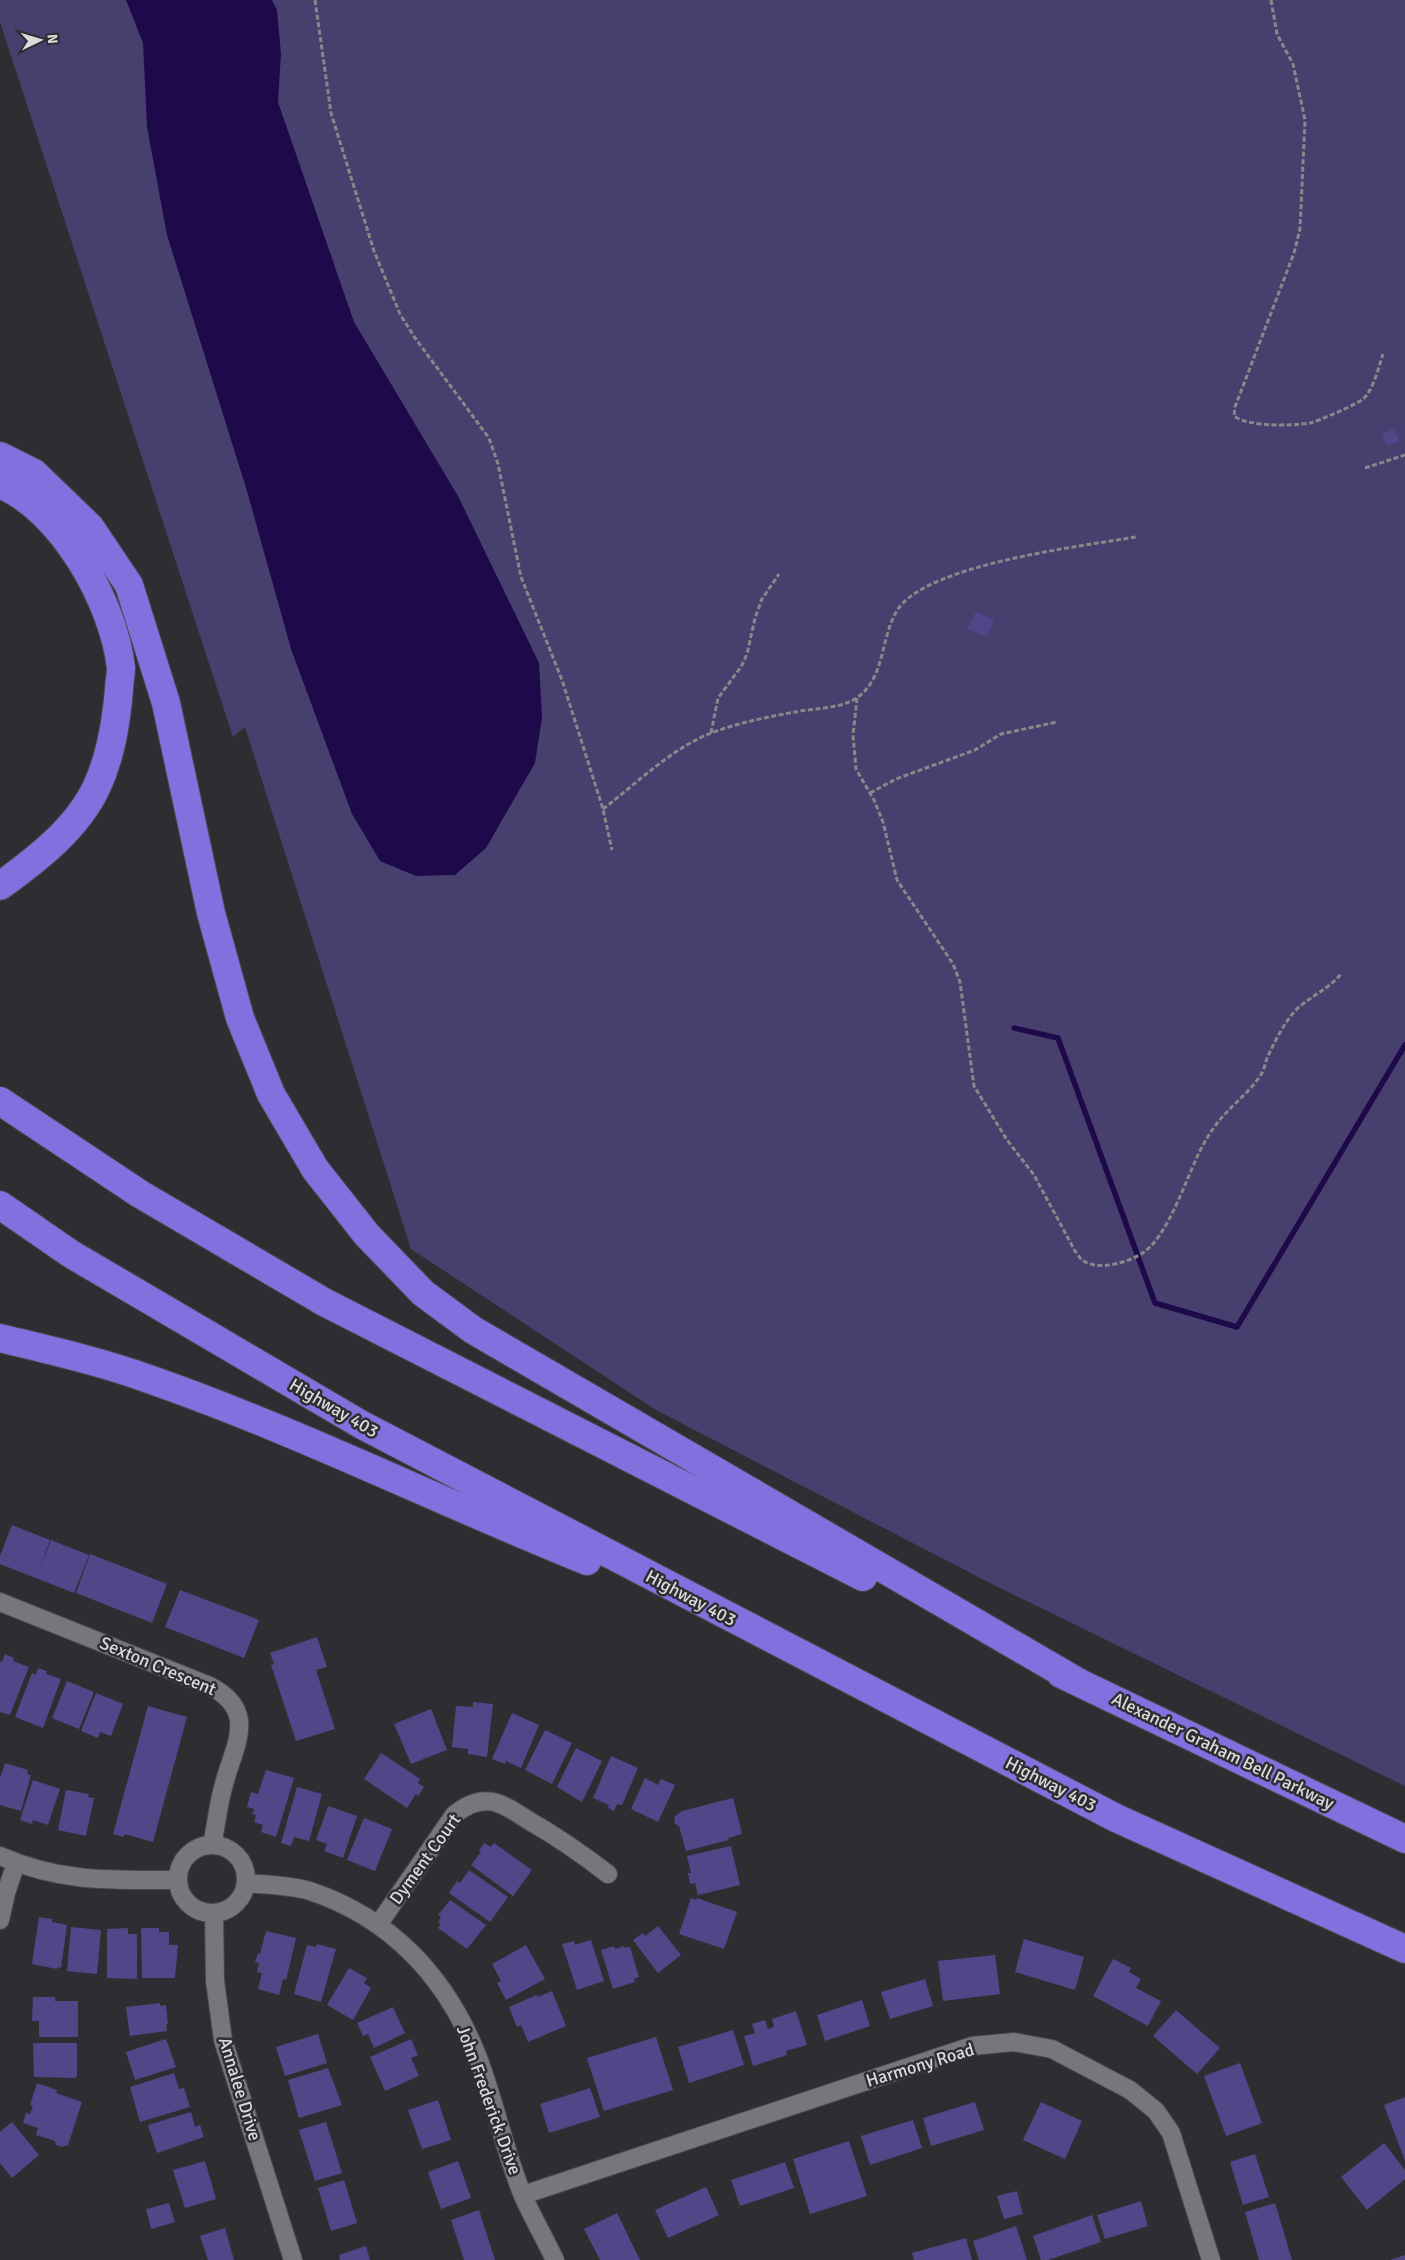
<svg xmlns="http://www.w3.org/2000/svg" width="1405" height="2260" font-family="Signika,sans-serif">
<rect width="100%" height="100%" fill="#2e2e32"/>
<!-- green -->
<path fill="#47406e" d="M0 0H1405V1786L990 1583 656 1410 411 1249 245 727 233 737 0 22Z"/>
<!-- water -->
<path fill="#1e0a4a" d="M126 0H272L277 10 281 54 278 102 354 322 458 496 539 663 542 717 535 763 486 848 455 875 416 876 380 861 352 814 291 649 247 491 167 235 147 127 143 43Z"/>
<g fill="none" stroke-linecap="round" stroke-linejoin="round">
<!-- stream -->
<path stroke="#1e0a4a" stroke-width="5.5" d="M1014 1028 1058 1038 1155 1303 1237 1327 1405 1045"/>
</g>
<!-- building -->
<path fill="#524689" d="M1394 429 1399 441 1387 446 1382 434Z
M976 612 994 620 987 637 967 629Z
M12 1525 50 1540 38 1574 51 1540 89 1555 74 1593 0 1564V1556Z
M90 1554 167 1584 152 1623 76 1593Z
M180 1590 259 1620 244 1658 165 1627Z
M317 1637 327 1667 316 1670 335 1729 296 1741 271 1665 274 1664 270 1653Z
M5 1654 14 1658 13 1661 29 1667 10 1715 0 1712V1661L2 1662Z
M38 1668 47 1671 46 1674 61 1679 43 1728 15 1717 32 1673 36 1675Z
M67 1681 94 1692 79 1729 52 1718Z
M96 1693 123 1704 111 1736 100 1732 98 1738 81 1731Z
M473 1702 493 1704 487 1757 468 1754V1749L452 1747 456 1706 473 1707Z
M148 1706 187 1717 153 1842 124 1834V1837L113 1834Z
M431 1709 447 1750 411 1764 394 1724Z
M512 1713 539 1725 521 1768 506 1761 505 1764 492 1759Z
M545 1730 572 1743 552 1784 525 1770Z
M576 1748 602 1761 582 1802 557 1787Z
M381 1753 420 1779 418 1783 424 1787 418 1796 416 1794 407 1808 364 1779Z
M611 1756 638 1768 622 1805 617 1804 614 1811 608 1808 609 1805 593 1798Z
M5 1763 28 1770 27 1774 31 1775 21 1811 0 1805V1778Z
M266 1770 294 1778 276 1837 261 1832 263 1825 254 1822 256 1815 252 1814 254 1809 247 1807 251 1792 258 1794Z
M645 1778 658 1785 661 1779 675 1785 658 1822 631 1809Z
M33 1780 60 1789 48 1825 33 1820 32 1824 20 1820Z
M297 1787 322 1794 309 1841 294 1837 291 1846 281 1843Z
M66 1790 89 1794 88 1797 94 1798 86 1836 58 1830Z
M733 1798 742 1834 728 1838 729 1840 686 1851 679 1826 675 1824 674 1817 682 1811Z
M328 1806 357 1816 343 1858 324 1851 327 1844 316 1840Z
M364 1818 392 1829 375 1871 347 1860Z
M484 1843 491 1847 494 1843 532 1870 513 1896 471 1865 481 1852 479 1851Z
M731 1846 740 1885 698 1895 695 1883 690 1884 688 1873H691L687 1856Z
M469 1870 508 1897 490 1922 449 1893 457 1881 460 1883Z
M691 1898 696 1900 697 1898 737 1912 724 1949 679 1934Z
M450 1900 486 1925 467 1949 438 1928 441 1924 438 1922 441 1917 438 1915Z
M39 1917 52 1919V1922L67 1925 61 1968 58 1967 57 1969 32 1964Z
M658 1926 681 1955 658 1973 633 1940 643 1933 645 1936Z
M71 1927 101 1930 97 1974 67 1971Z
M128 1928V1934H137V1979L107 1978V1929Z
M141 1928H159V1932H169V1945H178L175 1978H142Z
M266 1931 296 1938 286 1980 283 1979 279 1995 258 1989 262 1973 257 1972 259 1963 255 1962 258 1953 260 1954Z
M1024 1939 1084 1957 1075 1990 1015 1972Z
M591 1940 604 1981 577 1990 562 1944 574 1941 575 1945Z
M317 1944 336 1949 321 2002 294 1994 307 1945 316 1947Z
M526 1945 545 1979 506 2000 497 1983 501 1981 492 1964Z
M614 1946 615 1949 624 1946 625 1948 630 1947 639 1977 634 1979 635 1982 613 1989 601 1950Z
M995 1955 1000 1994 943 2001 938 1961Z
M1113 1959 1131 1968 1129 1972 1141 1979 1136 1988 1161 2001 1148 2026 1093 1996Z
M349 1968 367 1978 364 1983 371 1988 353 2020 327 2005Z
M925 1979 933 2006 890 2019 881 1992Z
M552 1991 566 2026 528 2042 521 2025 517 2027 509 2007 537 1995 538 1997Z
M33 1997H55V2001H78V2037H39V2021H32Z
M862 2000 870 2026 825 2041 817 2015Z
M160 2003V2006L166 2005 168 2024H166L167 2031 130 2036 126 2007Z
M393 2007 405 2033 374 2048 368 2034 363 2036 357 2023Z
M1176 2010 1220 2048 1197 2074 1153 2036Z
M796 2011 807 2045 786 2051 787 2055 753 2066 744 2036 755 2033 752 2024 765 2020 768 2029 774 2027 772 2019Z
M733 2030 744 2065 689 2083 678 2047Z
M318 2034 327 2063 285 2076 276 2047Z
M656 2037 673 2090 604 2111 587 2058Z
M166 2039 176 2067 135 2080 126 2052Z
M411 2039 418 2055 411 2058 419 2076 385 2091 370 2057Z
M33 2043H77V2076L75 2078 34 2077Z
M1240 2063 1262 2123 1226 2136 1204 2076Z
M328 2068 342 2105 299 2118 288 2080Z
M174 2073 179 2089 184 2088 190 2107 140 2122 130 2087Z
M37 2083 57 2090 56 2093 82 2102 68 2145 62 2147 56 2145 55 2141 36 2135 38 2128 23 2123 26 2113 30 2114 33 2106 30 2105Z
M590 2088 600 2117 549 2133 540 2104Z
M1405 2097V2161L1384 2105Z
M438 2100 451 2140 422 2149 408 2110Z
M975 2102 984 2130 931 2146 923 2118Z
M1041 2102 1082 2121 1065 2159 1023 2140Z
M191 2112 195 2127 200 2125 204 2137 157 2153 148 2125Z
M913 2120 922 2148 870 2165 861 2136Z
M12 2122 39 2155 12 2178 0 2163V2132Z
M326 2122 342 2173 315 2181 299 2130Z
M849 2141 867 2196 810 2214 793 2159Z
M1384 2143 1405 2170V2179L1367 2210 1341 2177Z
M1255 2154 1269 2197 1243 2205 1230 2162Z
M205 2161 216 2199 185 2208 173 2170Z
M458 2161 471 2198 441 2209 428 2172Z
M785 2162 794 2188 740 2206 731 2180Z
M344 2180 357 2223 331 2231 318 2188Z
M706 2187 719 2215 668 2238 655 2210Z
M1017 2191 1023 2214 1004 2219 997 2196Z
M1141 2201 1148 2226 1105 2239 1097 2215Z
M169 2203 175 2222 151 2229 146 2209Z
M1275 2203 1292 2260H1259L1245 2212Z
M479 2210 495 2260H464L451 2220Z
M617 2213 640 2260H600L584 2229Z
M1092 2215 1101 2242 1048 2260H1041L1033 2236Z
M1016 2226 1027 2260H979L973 2241Z
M225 2228 234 2260H208L200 2236Z
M966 2238 972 2260H914L912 2253Z
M366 2246 370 2260H340L339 2255Z
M1405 2255V2260H1390Z"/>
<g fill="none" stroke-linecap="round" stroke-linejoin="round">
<!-- minor casing -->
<g stroke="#49494d" stroke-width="20">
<path id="minor" d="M0 1602 210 1686C260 1712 233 1746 223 1788 218 1806 216 1826 212 1845
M178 1879a34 34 0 1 1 68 0a34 34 0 1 1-68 0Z
M0 1856C62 1883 112 1880 177 1880
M246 1883C267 1885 290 1885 310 1891 391 1918 446 1977 477 2055 495 2101 504 2150 523 2196 533 2218 545 2239 555 2260
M214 1914 215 1981 223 2040 293 2260
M0 1920 6 1893 16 1863
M378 1925 454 1815C466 1805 481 1798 497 1803 508 1806 518 1814 528 1820 556 1836 582 1854 608 1874
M523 2195 972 2046 1014 2042 1052 2049 1130 2090 1156 2111 1171 2133 1211 2260"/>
</g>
<!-- motorway casing -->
<g stroke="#49494d" stroke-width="30">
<path id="motorway" d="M0 456 34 473 90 527 129 585 166 703 211 913 240 1018 271 1094 315 1169 367 1235 423 1293 473 1330 1078 1682
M0 484C62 510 114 603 121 668 121 675 119 683 119 690 116 723 111 756 97 786 78 828 36 860 0 886
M0 1101 140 1194 324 1302 863 1577
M0 1205 71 1254 362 1425 1116 1818 1405 1949
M0 1338C49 1350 98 1361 146 1378 296 1430 440 1502 587 1561
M1061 1674 1405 1839"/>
</g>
<!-- path -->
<path stroke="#88888b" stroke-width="3" stroke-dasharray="5 2.5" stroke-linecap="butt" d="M315 0 331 113 374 251 400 314 415 338 489 438 498 464 521 577 562 680 603 809 612 850
M1271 0 1277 34 1293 64 1305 120 1300 229 1294 253 1235 407 1234 416C1248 427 1292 426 1310 423 1318 421 1356 405 1363 399 1373 391 1379 366 1383 354
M1365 468 1405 455
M857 698 853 735 856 769 874 800 883 822 897 880 953 964 960 982 974 1086 1007 1140 1034 1175 1075 1251C1077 1254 1080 1258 1082 1260 1098 1272 1130 1262 1144 1252 1167 1236 1185 1183 1197 1157 1205 1140 1214 1125 1227 1112 1238 1100 1251 1090 1260 1076 1264 1071 1265 1064 1267 1058 1274 1043 1283 1025 1294 1012 1308 997 1328 990 1341 974
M711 733 718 698 741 667 747 654 755 618 762 599 779 574
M870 793 896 779 975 750 1001 734 1057 722
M603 809C637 783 671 749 711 733 738 723 767 717 795 712 814 708 842 709 858 697 886 676 880 637 898 609 929 564 1082 546 1136 537"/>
<!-- minor -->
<use href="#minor" stroke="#76767b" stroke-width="18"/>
<!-- motorway -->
<use href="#motorway" stroke="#846fdf" stroke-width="28"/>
</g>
<g text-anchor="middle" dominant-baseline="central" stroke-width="5" stroke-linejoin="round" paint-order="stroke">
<!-- street labels -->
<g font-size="18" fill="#dbdbdd" stroke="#2e2e32">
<text transform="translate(334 1408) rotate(30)">Highway 403</text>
<text transform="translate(691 1598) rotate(28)">Highway 403</text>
<text transform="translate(158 1666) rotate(23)">Sexton Crescent</text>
<text transform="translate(1223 1751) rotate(26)">Alexander Graham Bell Parkway</text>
<text transform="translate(1051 1784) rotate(27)">Highway 403</text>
<text transform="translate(425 1859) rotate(-54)">Dyment Court</text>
<text transform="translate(920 2065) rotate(-17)">Harmony Road</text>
<text transform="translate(240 2089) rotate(73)">Annalee Drive</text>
<text transform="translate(489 2100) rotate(70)">John Frederick Drive</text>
</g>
</g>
<!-- north arrow -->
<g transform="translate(40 40) rotate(85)" stroke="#2e2e32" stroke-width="4" paint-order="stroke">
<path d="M0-4L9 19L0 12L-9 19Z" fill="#dbdbdd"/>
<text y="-8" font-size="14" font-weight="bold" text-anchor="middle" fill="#dbdbdd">N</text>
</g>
</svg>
